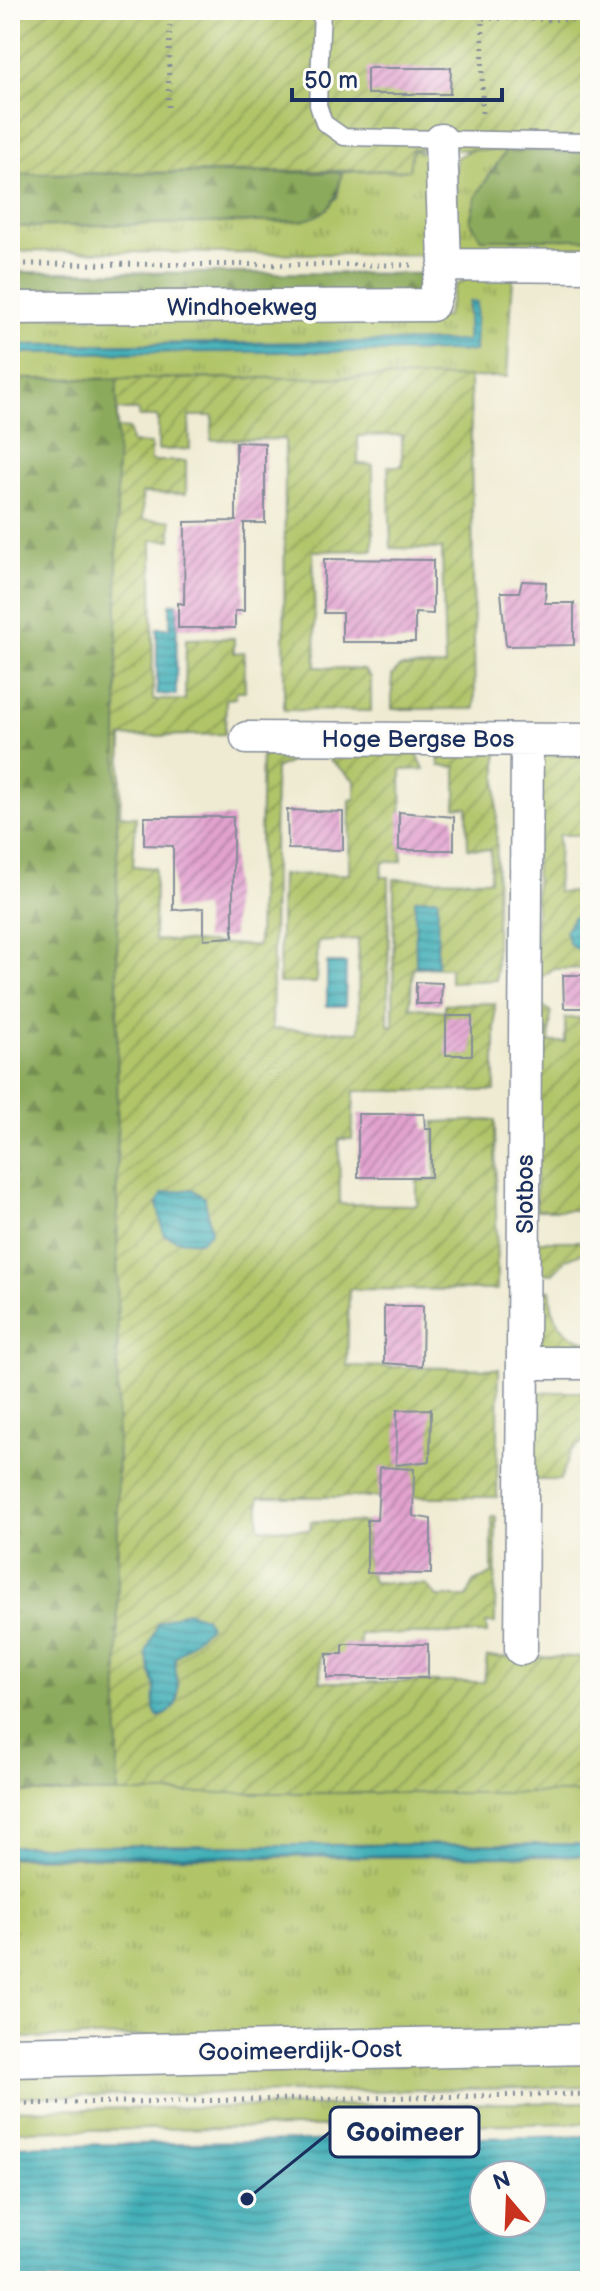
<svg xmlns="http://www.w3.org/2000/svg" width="600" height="2291" font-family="'Balsamiq Sans',sans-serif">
<defs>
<pattern id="grass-tufts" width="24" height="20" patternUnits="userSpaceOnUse" patternTransform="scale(2)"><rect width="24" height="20" fill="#b1c468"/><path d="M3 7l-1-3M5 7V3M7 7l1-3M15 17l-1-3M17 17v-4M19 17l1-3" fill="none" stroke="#8fa059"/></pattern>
<pattern id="forest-firs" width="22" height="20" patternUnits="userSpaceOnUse" patternTransform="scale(2)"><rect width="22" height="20" fill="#8caa5c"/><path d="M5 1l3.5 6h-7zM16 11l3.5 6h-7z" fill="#728b4f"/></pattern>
<pattern id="garden-furrows" width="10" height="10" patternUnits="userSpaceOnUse" patternTransform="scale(2)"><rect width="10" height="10" fill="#b1c468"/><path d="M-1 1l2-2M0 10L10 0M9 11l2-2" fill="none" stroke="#8fa059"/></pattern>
<pattern id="water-rules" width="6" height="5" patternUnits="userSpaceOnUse" patternTransform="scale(2)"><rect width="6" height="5" fill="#3cadb6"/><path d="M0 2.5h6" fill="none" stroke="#328d97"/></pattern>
<pattern id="building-hatch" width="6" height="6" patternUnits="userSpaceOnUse" patternTransform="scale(2)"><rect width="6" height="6" fill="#e2a2cf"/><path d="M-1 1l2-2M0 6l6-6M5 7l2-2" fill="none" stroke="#b684ab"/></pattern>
</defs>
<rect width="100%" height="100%" fill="#fdfcf7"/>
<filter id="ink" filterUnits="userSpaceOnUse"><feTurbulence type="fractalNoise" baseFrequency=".0125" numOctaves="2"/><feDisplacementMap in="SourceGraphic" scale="16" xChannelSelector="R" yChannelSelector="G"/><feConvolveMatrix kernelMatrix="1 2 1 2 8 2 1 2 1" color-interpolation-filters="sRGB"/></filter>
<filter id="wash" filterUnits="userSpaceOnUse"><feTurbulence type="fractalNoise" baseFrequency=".006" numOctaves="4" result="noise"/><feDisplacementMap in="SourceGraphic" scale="32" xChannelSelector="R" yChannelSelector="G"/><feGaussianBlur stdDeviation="1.8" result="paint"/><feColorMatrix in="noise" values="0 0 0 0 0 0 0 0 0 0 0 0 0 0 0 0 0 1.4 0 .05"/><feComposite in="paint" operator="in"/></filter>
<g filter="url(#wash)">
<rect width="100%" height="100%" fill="#efebd2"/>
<!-- grass -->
<path fill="url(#grass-tufts)" stroke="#667a63" stroke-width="2" d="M411 149 425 154 431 166 433 255 10 251V227L301 221 337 198 342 172 409 170Z
M471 149H507L476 196 470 221 482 239H590V258L455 251 456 158Z
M470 277H513L507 377 10 379V353L475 351 469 302 467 341 10 345V317H446L455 286Z
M10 1793H590V1844L10 1846Z
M590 1856V2031L10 2038V1858Z
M590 2061V2087L10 2097V2071Z
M590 2102V2123L10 2131V2110Z"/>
<!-- forest -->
<path fill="url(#forest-firs)" stroke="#546c5d" stroke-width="2" d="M10 10H17L16 174 342 172C337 201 331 214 301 221L10 227Z
M507 149 590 152V239H482L470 221 476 196Z
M10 268 18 272 437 274 414 296 10 299Z
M10 379H117L118 1793H10Z"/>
<!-- garden -->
<path fill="url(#garden-furrows)" stroke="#667a63" stroke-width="2" d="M17 10H590V152L412 149 409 170 15 174Z
M470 377 475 709H392V676L400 667 445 666 442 549 391 548 388 466H402V435L358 436V464L373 465V550L313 551 316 667 364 670 371 678V711L284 710 285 439 211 440 213 416H189L190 449 158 450V417H139L138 410H117V379Z
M117 428 129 429 131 443 151 444V461H186V494L142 493 143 520H171V540H152L153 700H185L186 639 234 638V653L244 652 245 691H236L235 698 226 699 225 734 122 737 120 815 136 817 133 866 155 868 154 940 258 946 262 748 306 749 301 757 275 769 272 1029 359 1032 358 939 318 942 316 983H279L281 875 349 874 350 800 355 799V781L329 759 328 750 415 749 424 769 401 770 402 861 383 862 381 877H389L388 1025 393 1026 394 879 490 880 491 850 468 848 467 807H456V767L439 766 438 751 497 750 496 980 450 982V968L413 967 410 1007 445 1011V1004L495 1003V1091H354L352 1139H339L340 1204 417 1205V1181L436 1180 434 1122 495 1120 497 1290 349 1289 347 1366 499 1369 497 1497H259V1528L310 1530 311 1521 368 1523 365 1555 373 1582 426 1585 437 1597H467L474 1582 492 1574V1517H496L495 1623H486L487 1634H360V1645L344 1655H320L321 1682H484L487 1657H590V1793H118Z
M590 752V835H559L557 892 590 893V968L554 969 536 980 535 763 544 755Z
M535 1001 551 1012 549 1042H565V1018H590V1210H536Z
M534 1241H590V1250L566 1259 552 1274 534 1273Z
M535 1289 550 1290C551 1318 562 1336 589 1342V1354L554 1353 537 1341Z
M536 1392H590V1436L571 1451 560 1480H534Z"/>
<!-- water -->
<path fill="url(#water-rules)" stroke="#2c6e8a" stroke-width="2" fill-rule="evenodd" d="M469 302H477L475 351 10 353V345L467 341Z
M177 603 176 695 157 694V628H170V604Z
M438 898 437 967 416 966 415 899Z
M580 915 590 917V948L577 949 570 945 565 931 573 918Z
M327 963H346L345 1006H327Z
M192 1189 205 1198 211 1232 200 1242 178 1240 164 1235 157 1203 163 1193Z
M186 1611 205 1617 209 1626 175 1658C174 1683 190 1707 158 1717L154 1709 155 1688 146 1653 158 1623Z
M590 1844V1856L10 1857V1846Z
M590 2136V2281H10V2146ZM484 2175H532V2223H484Z"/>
<g id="blocks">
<!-- building -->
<path fill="url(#building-hatch)" d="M367 68H451L450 94H367Z
M236 442 265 443V523H244V611H235V628H178V603L184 604 185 522 236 521Z
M324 559 433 560V614L415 613V642H342V613H324Z
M522 581 546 582 545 603H574V645L506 646 501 592H519Z
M287 810 343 812V850L288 849Z
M399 812 454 817V850H399Z
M144 817H233V937L204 939V908L173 910V846L144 845Z
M563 975H590V1008H564Z
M416 982 442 983 441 1004H416Z
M446 1016H472V1055H446Z
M358 1114H424L425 1129H431V1177H358Z
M384 1306H423L422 1366 384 1363Z
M431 1409 430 1461 396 1465 397 1410Z
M380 1467 414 1469 413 1516 431 1519V1574L367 1573V1520H377Z
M343 1644H428V1678H327V1654H343Z"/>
</g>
</g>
<g filter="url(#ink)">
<use href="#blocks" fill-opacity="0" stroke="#858d98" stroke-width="2"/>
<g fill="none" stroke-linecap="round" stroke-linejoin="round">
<!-- service casing -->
<g stroke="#858d98" stroke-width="19">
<path id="service" d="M322 10 318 105 324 123 344 137 590 142"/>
</g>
<!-- minor casing -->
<g stroke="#858d98" stroke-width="35">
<path id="minor" d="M445 265 590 266
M10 308 432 305 445 265 441 140
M247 738 590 740
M524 1363H590
M521 1649 527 740"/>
</g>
<!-- tertiary casing -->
<g stroke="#858d98" stroke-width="43">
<path id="tertiary" d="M10 2057 590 2044"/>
</g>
<!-- path -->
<path stroke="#858d98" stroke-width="5" stroke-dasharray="2 6" stroke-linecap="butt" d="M483 18 590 20
M168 107 170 10
M482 113 483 10
M10 260 18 264 416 265
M10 2104 590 2094"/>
<!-- service -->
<use href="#service" stroke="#fff" stroke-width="16"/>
<!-- minor -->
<use href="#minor" stroke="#fff" stroke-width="32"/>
<!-- tertiary -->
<use href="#tertiary" stroke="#fff" stroke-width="40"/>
</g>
</g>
<g text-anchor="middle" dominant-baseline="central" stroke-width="7" stroke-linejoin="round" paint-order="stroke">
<!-- street labels -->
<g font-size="24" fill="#1b2f5e" stroke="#fdfcf7">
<text x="242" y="307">Windhoekweg</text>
<text x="418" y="739">Hoge Bergse Bos</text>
<text transform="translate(525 1194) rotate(-90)">Slotbos</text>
<text transform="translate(300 2051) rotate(-1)">Gooimeerdijk-Oost</text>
</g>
</g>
<!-- callouts -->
<path fill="none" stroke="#1b2f5e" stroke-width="3" d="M247 2199L330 2132"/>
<circle fill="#1b2f5e" stroke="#fdfcf7" stroke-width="3" cx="247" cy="2199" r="8"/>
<rect fill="#fdfcf7" stroke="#1b2f5e" stroke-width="3" x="330" y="2107" width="149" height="50" rx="8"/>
<g font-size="26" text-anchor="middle" font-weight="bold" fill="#1b2f5e">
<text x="405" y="2141">Gooimeer</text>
</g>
<!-- margin -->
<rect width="600" height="2291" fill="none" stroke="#fdfcf7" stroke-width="40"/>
<!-- north arrow -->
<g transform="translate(508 2199) rotate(341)"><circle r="38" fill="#fdfcf7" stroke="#a3aaba" stroke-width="2"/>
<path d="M0-6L14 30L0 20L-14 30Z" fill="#c8321e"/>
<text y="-12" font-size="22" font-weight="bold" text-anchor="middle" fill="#1b2f5e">N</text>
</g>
<!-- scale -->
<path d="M292 88v12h210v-12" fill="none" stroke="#1b2f5e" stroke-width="4"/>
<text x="304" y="88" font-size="24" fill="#1b2f5e" stroke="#fdfcf7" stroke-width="6" paint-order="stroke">50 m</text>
</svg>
